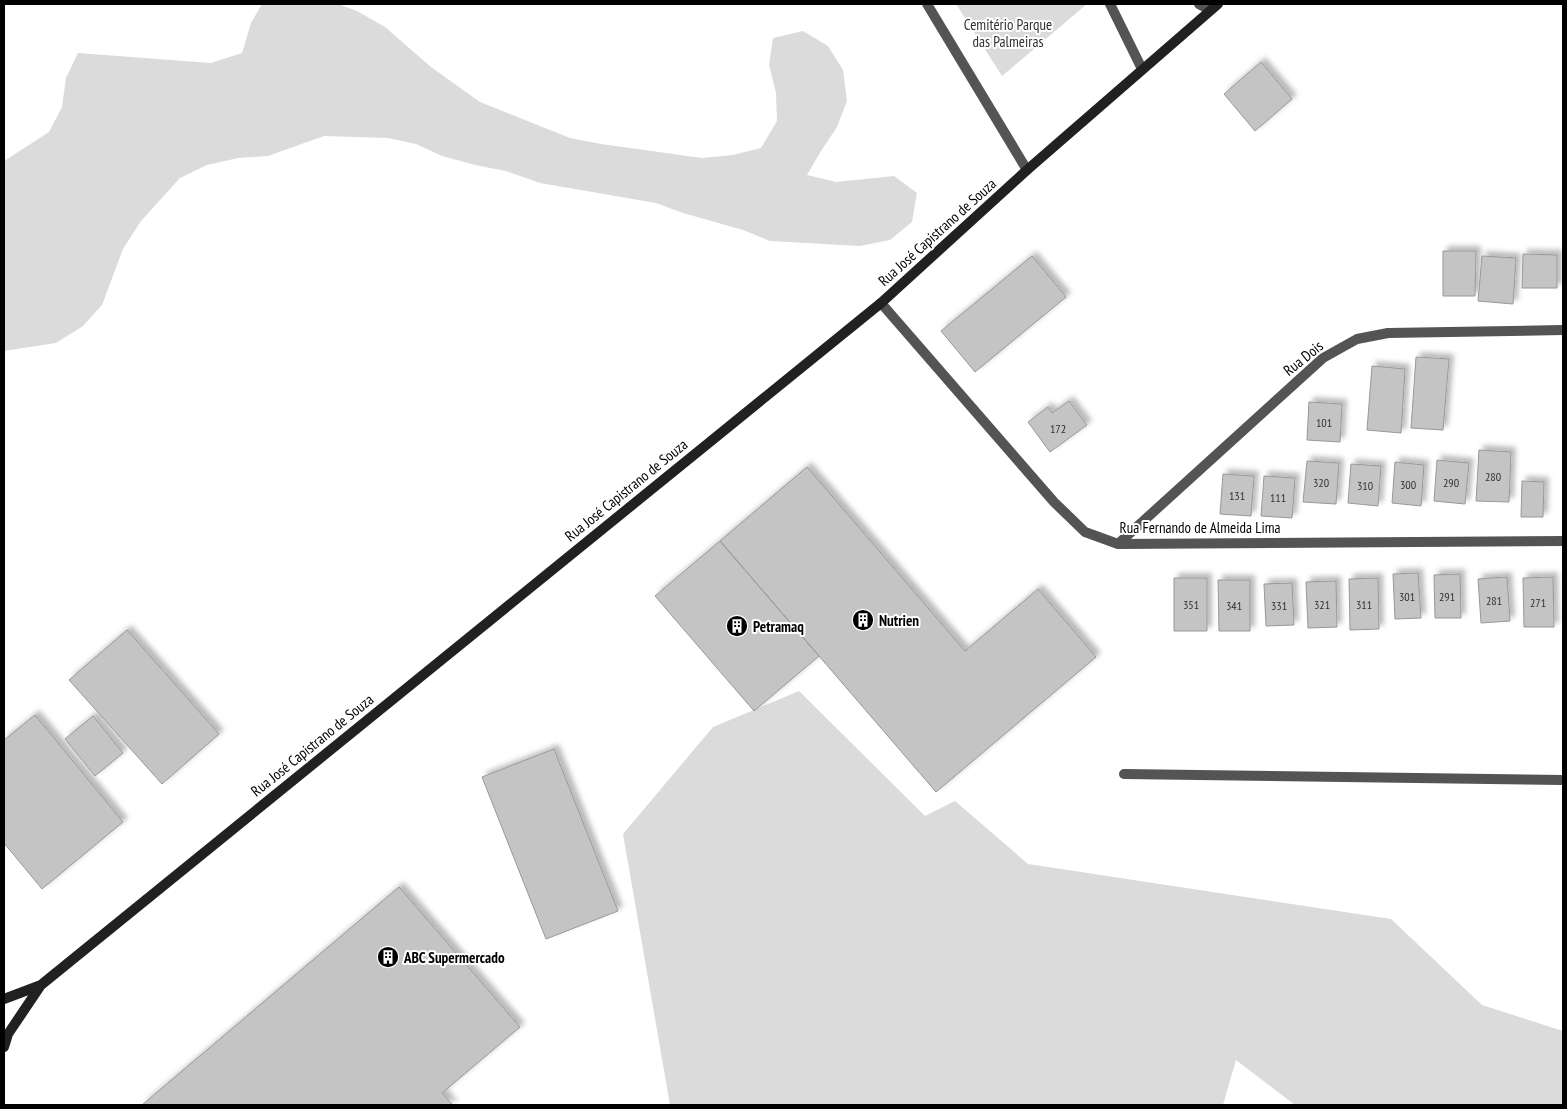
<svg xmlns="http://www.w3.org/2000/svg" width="1567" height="1109" font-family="'PT Sans Narrow',sans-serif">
<defs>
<filter id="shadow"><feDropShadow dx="4.5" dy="-4.5" stdDeviation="2.5" flood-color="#0004"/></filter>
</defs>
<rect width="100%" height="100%" fill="#fff"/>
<!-- green -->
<path fill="#dbdbdb" d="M262 4H338L357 11 385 27 431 67 480 102 570 138 601 144 702 158 733 155 761 148 777 121 776 93 769 65 773 38 803 31 828 46 843 70 847 101 837 127 821 151 807 175 836 182 894 176 917 193 912 222 890 240 860 246 770 241 743 230 683 213 656 203 540 183 506 171 475 165 442 156 416 144 388 138 324 136 268 156 238 158 207 165 180 178 141 221 123 249 102 305 83 326 56 343 4 351V161L49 132 62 107 66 78 78 53 211 63 242 53 251 23Z
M956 4H1087L1002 76Z
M799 691 925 816 955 801 1028 864 1391 919 1482 1005 1563 1031V1105H1295L1236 1060 1223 1105H670L623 834 713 727Z"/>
<!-- building -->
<path fill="#c4c4c4" stroke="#989898" filter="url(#shadow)" d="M1261 62 1292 99 1255 131 1224 94Z
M1443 251H1476L1475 296H1443Z
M1523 254 1557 255V288H1522Z
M1032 256 1066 297 975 372 941 331Z
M1482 256 1516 258 1513 304 1478 301Z
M1416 357 1449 359 1443 430 1411 428Z
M1372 366 1405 369 1401 433 1367 430Z
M1069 401 1087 425 1050 452 1028 422 1048 407 1052 413Z
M1309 402 1342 404 1340 442 1307 440Z
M1479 450 1511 452 1509 502 1476 501Z
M1437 460 1469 463 1465 504 1434 501Z
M1307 461 1339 463 1336 504 1303 502Z
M1395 462 1424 465 1421 506 1392 503Z
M1351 464 1381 466 1378 506 1348 503Z
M807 467 965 651 1038 589 1096 657 936 792 720 541Z
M1223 474 1254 476 1251 516 1220 514Z
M1264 476 1295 478 1292 518 1261 516Z
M1522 481 1544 482 1543 517H1521Z
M720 541 819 656 754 711 655 596Z
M1418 573 1421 618 1395 619 1393 574Z
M1460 574 1461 618H1435L1434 575Z
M1507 577 1510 621 1481 623 1478 579Z
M1553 577 1554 627H1524L1523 578Z
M1174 578H1207V631H1174Z
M1378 578 1379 629 1350 630 1349 579Z
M1218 580H1250V631H1219Z
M1336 581 1337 627 1308 628 1306 582Z
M1292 583 1294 625 1266 626 1264 584Z
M127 630 219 734 162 784 69 680Z
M35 715 123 822 42 889 4 843V740Z
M93 716 123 753 95 776 65 739Z
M554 749 618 911 546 939 482 777Z
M399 887 520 1027 442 1093 453 1105H142Z"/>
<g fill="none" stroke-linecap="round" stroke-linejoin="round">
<!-- lane -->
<path stroke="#545454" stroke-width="10" d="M1110 4 1142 69
M1199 4 1210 10"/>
<!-- street -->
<path stroke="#545454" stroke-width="10" d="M927 4 1027 170
M881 303 1054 502 1085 532 1118 544 1563 541
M1118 544 1323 358 1357 339 1388 333 1563 330
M1124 774 1563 780"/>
<!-- secondary -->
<path stroke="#212121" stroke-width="10" d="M4 999 41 985 881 303 1027 170 1218 4
M4 1047 8 1034 41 985"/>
</g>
<!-- icons -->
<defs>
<g id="building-disc" transform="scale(1.125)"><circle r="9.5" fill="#000" stroke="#fff"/><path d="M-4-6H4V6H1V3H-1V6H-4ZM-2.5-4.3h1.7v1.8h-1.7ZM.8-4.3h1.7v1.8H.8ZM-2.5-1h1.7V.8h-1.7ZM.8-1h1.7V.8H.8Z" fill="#fff"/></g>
</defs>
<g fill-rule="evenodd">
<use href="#building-disc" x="863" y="620"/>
<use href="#building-disc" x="737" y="626"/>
<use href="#building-disc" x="388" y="957"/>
</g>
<g text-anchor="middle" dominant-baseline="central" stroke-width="4" stroke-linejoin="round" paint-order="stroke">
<!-- number labels -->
<g font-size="12" fill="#313131">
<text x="1324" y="422">101</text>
<text x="1058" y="428">172</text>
<text x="1493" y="476">280</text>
<text x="1321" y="482">320</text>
<text x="1451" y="482">290</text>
<text x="1408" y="484">300</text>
<text x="1365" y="485">310</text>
<text x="1237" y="495">131</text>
<text x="1278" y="497">111</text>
<text x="1407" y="596">301</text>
<text x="1447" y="596">291</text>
<text x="1494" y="600">281</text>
<text x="1538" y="602">271</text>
<text x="1191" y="604">351</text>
<text x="1322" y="604">321</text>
<text x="1364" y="604">311</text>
<text x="1234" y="605">341</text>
<text x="1279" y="605">331</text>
</g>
<!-- park labels -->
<g font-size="15" fill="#323232" stroke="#fff">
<text x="1008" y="24">Cemitério Parque<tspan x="1008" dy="17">das Palmeiras</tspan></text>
</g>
<!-- street labels -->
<g font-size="15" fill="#000" stroke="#fff">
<text transform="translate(937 232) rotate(-42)">Rua José Capistrano de Souza</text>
<text transform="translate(1303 358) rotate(-39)">Rua Dois</text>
<text transform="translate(626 490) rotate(-39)">Rua José Capistrano de Souza</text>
<text x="1200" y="527">Rua Fernando de Almeida Lima</text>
<text transform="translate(312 745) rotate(-39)">Rua José Capistrano de Souza</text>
</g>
<!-- poi labels -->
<g font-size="15" font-weight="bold" fill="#000" stroke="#fff" text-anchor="start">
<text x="879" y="620">Nutrien</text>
<text x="753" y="626">Petramaq</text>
<text x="404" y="957">ABC Supermercado</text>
</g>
</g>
<!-- border -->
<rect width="1567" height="1109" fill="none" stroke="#000000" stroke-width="10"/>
</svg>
